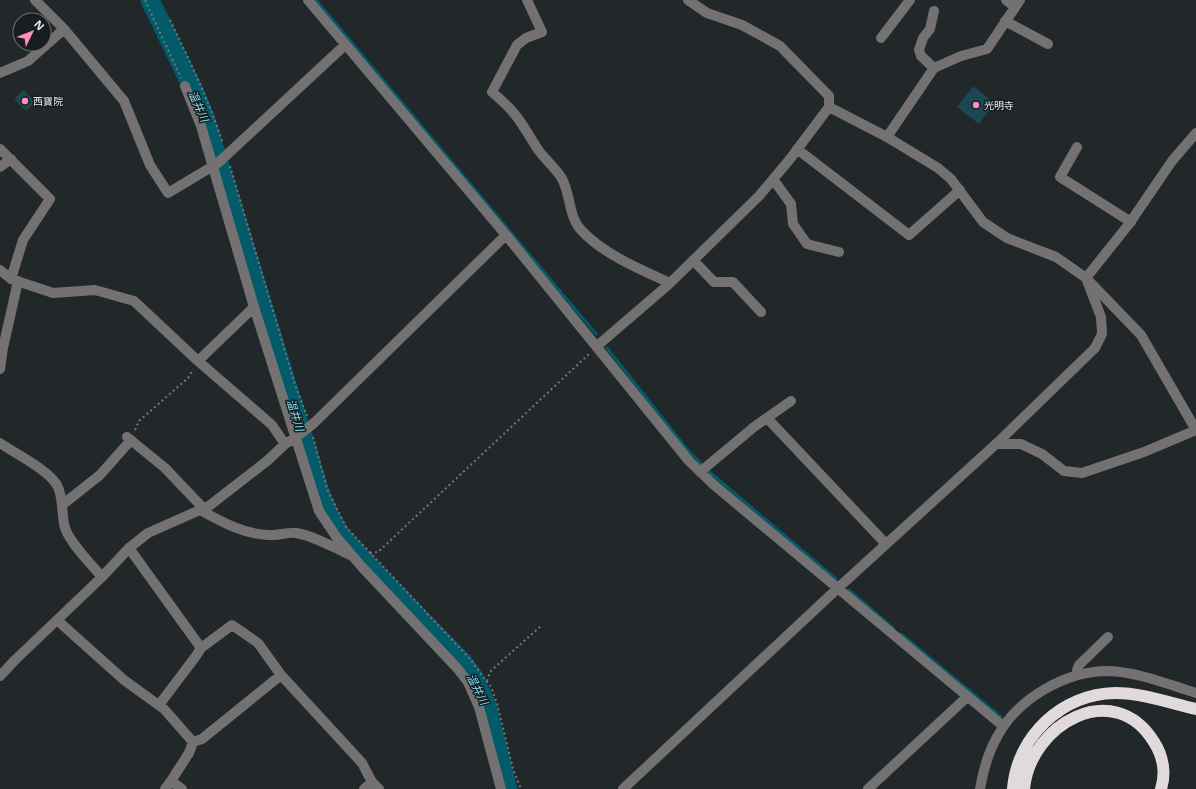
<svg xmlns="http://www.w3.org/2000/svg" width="1196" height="789" font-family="'Noto Sans','Noto Sans JP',sans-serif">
<rect width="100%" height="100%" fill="#222729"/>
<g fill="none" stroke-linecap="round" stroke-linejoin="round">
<!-- stream -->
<path stroke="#035b6a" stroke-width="3" d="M316 0 596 334
M607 348 686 448 703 466
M707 470 836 579
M849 590 893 628
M901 634 1001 717"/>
<!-- river -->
<path stroke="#035b6a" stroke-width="19" d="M150 0 194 91 206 120 321 495 331 518 341 535 374 571 463 662 473 676 487 706 508 789"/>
</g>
<!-- building -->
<path fill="#1b4750" d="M973 86 995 103 979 124 957 107Z
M24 90 35 102 26 111 14 99Z"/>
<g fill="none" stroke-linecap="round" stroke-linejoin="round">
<!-- path -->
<path stroke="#737879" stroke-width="2" stroke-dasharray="2 3" stroke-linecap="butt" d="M145 0 181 78
M170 20C190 61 209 101 223 144
M230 166 295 385 307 416
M135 430 139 421 188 378 193 369
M313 437 327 489 346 527 470 659 491 687 497 703 513 769 521 789
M370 553 378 552 589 354
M487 681 490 672 494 668 542 625"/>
<!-- minor -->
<path stroke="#747172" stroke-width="10" d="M35 0 64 29 124 101 150 165 168 193 218 163 345 45
M308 0 506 235 689 461 714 485 1003 726
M527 0 542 32 526 38 517 45 492 92C499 98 506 104 512 111 523 123 530 138 539 151 546 160 555 168 561 177 571 193 568 216 581 230 603 254 641 270 670 283
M688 0 707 13 742 25 780 46 829 96V107
M1006 0 1015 7
M934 11 930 29 923 38 919 50 921 56 934 68
M1005 21 1048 44
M881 38 910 0
M0 73 28 61 64 29
M185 86 201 126 254 307 319 511 337 538 362 567 457 668 468 682 479 707 501 789
M887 137 934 68 961 56 987 49 1020 0
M1077 147 1060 177 1131 222
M0 149 50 199 23 240 11 279
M797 149 909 235 960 190
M0 167 11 159
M773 179 791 204 793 224 807 244 839 252
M693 260 714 282H733L761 312
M0 270 11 279 53 293 95 290 134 301 198 361 272 425 285 444
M597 346 668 285 759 196 790 159 829 107 887 137 938 168 951 179 983 222 1007 238 1056 257 1086 278 1141 335 1196 430 1144 452 1082 473 1064 471 1042 454 1021 444H996L838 588 623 789
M198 361 254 307
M0 369 3 348 18 281
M767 418 886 544
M127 437 165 468 204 509
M0 443C16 454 47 469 57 485 64 498 61 514 65 528 70 543 91 564 102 577L57 620 124 680 164 709 193 742 189 753 171 781 182 789
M996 444 1095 348 1102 334 1101 317 1086 278 1129 224 1172 161 1196 133
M700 472 754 427 791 401
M62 505 100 475 131 440
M200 510C222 522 243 534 268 535 277 536 287 532 296 533 314 536 333 547 350 555
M129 548 201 648
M102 577 129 548 148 533 209 506 267 461 285 444 295 438 314 423 506 235
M1078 675 1077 670 1079 665 1108 637
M0 676 15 660 57 620
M159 705 196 656 201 648 232 625 258 643 281 675 362 763 372 782 379 789
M193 742 202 739 281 675
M165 789 171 781
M364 789 372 782
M868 789 967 697
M980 789C983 771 988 753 997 737 1017 699 1065 671 1108 671 1138 672 1167 684 1196 693"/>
<!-- highway -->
<path stroke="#e1dadd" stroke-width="12" d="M1013 789C1017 736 1062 694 1115 693 1142 693 1170 703 1196 709
M1024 789C1030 724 1114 677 1154 742 1163 756 1166 773 1161 789"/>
</g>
<!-- markers -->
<g fill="#fd8ebe" stroke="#181e1f" stroke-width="1.5">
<circle cx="25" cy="101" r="4"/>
<circle cx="976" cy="105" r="4"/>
</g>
<g text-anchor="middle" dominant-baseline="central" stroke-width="3" stroke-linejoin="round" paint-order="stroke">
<!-- poi labels -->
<g font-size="10" fill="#e4e8e9" stroke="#181e1f" text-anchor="start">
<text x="33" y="101">西寶院</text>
<text x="984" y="105">光明寺</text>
</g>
<!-- water labels -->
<g font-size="11" font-style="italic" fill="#82dff4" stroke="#181e1f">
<text transform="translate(199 106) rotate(66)">温井川</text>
<text transform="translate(296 415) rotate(73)">温井川</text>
<text transform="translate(478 689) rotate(63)">温井川</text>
</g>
</g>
<!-- north arrow -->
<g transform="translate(32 32) rotate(47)"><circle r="19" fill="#181e1f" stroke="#6a6f70"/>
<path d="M0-3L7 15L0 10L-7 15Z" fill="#fd8ebe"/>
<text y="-6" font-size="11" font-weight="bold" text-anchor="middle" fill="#e4e8e9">N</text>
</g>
</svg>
